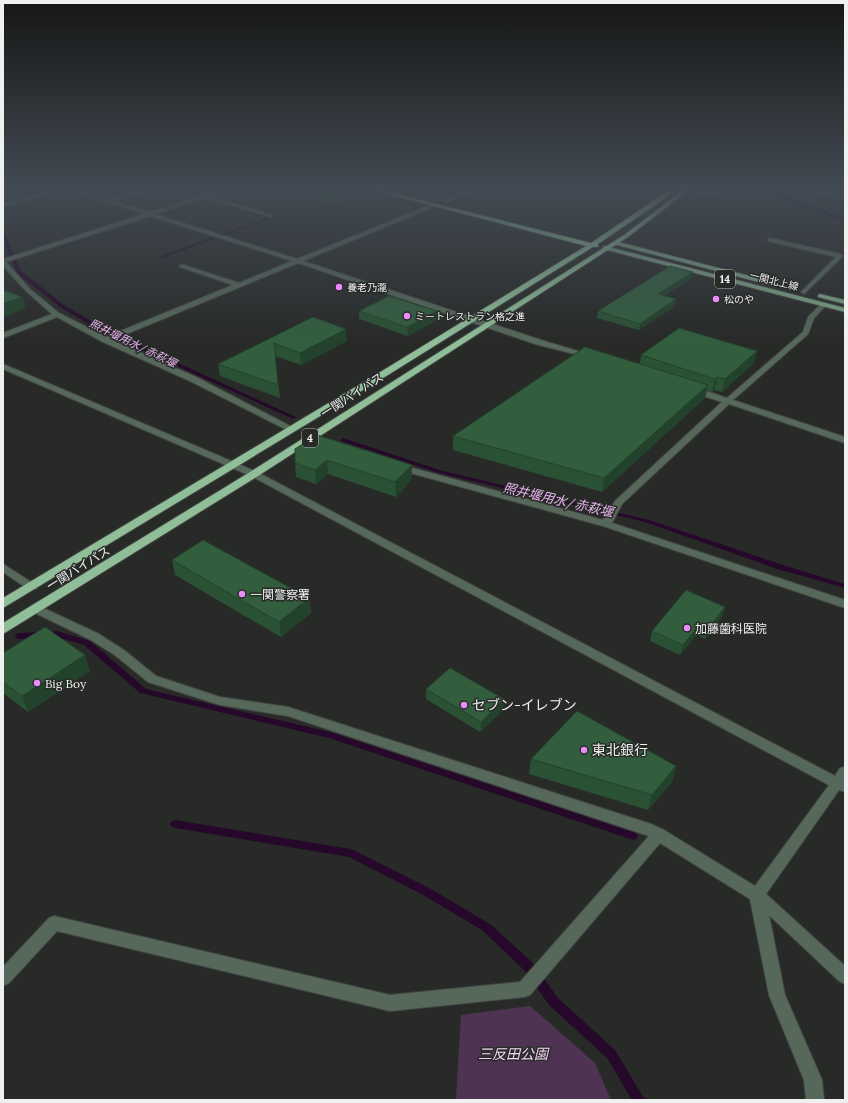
<svg xmlns="http://www.w3.org/2000/svg" width="848" height="1103" font-family="Lora,'Noto Sans JP',serif">
<rect width="100%" height="100%" fill="#282a28"/>
<!-- green -->
<path fill="#4e3452" d="M530 1006 595 1063 611 1100H456L461 1015Z"/>
<g fill="none" stroke-linecap="round" stroke-linejoin="round">
<!-- stream -->
<path fill="#26082a" fill-rule="evenodd" d="M604 188H609L641 193H647L655 188H659L648 195H641Z
M757 188H761L825 211 845 220V222L822 213 768 193Z
M267 218 270 219 162 258 159 257Z
M3 233 5 234 21 271 64 305 106 330 296 417 293 419 291 418 102 332 60 307 17 273 3 239Z
M343 438 443 471 649 520 783 565 845 584V588L777 569 645 522 439 473 341 441V439Z
M57 631 90 641 146 689 330 732 633 832 636 833 638 836 636 839 633 840 329 738 140 693 84 645 57 637 19 639 16 638 15 636 16 634 19 633Z
M175 820 351 849 431 889 490 924 531 961 558 998 615 1050 645 1100H632L607 1058 550 1006 523 969 482 930 423 895 349 857 175 828 172 827 170 824 172 821Z"/>
<!-- minor casing -->
<g stroke="#444644" stroke-width="2">
<path id="minor" d="M20 188H27L3 195V191Z
M59 188H66L3 207V203Z
M66 188H73L109 199 145 189V191L114 201 150 212 226 188H232V189L210 196 272 215V217L205 198 155 214 297 259 432 204H436V206L303 261 541 340 594 356 590 358 535 344 298 263 112 340 196 377 296 429 292 432 289 431 190 381 103 342 57 317 3 338V333L52 314 26 291 3 266V259L144 214ZM150 216 292 261 239 283 184 265H180V267L233 285 106 337 59 313 30 289 6 262Z
M473 188H479L447 202 442 201Z
M687 188 708 190 732 188C719 197 700 193 685 190Z
M798 188H806L845 195V199Z
M770 238 840 254 843 256 804 294 801 292 836 257 768 241V239Z
M822 303 827 304 814 318 808 334 733 400 845 437V443L729 404 622 504 612 523 845 600V608L603 526 396 469 395 467 396 465H402L603 520 615 501 722 402 691 392V388H697L727 398 803 332 808 317Z
M3 364 257 472 835 776 840 768 845 767V792L839 790 766 894 845 966V984L839 981 769 915 785 995 822 1080 824 1100H806L804 1080 769 995 750 899 660 843 530 995 524 997 390 1011 57 931 9 983 3 986V967L49 918 54 916 390 995 520 982 649 836 288 716 220 705 148 682 116 656 91 640 33 612 32 609 37 605 99 634 124 650 156 676 220 697 288 707 651 824 664 830 755 886 829 785 251 476 3 369Z
M3 564 36 585 37 587 36 589H28L3 572Z"/>
</g>
<!-- major casing -->
<g stroke="#444644" stroke-width="2">
<path id="major" d="M615 241 776 283 777 284 774 286 613 244V242Z
M605 246 845 308V312L603 249V247Z
M820 294 845 300V304L818 297V295Z"/>
</g>
<!-- highway casing -->
<g stroke="#444644" stroke-width="2">
<path id="highway" d="M365 188H373L591 243 672 188H678L666 198 598 244V247H593L388 375 3 608V598L382 371 586 246Z
M686 188H692L628 237 258 476 3 634V623L250 472 624 235Z"/>
</g>
<!-- minor -->
<use href="#minor" fill="#556859" fill-rule="evenodd"/>
<!-- major -->
<use href="#major" fill="#7ea587" fill-rule="evenodd"/>
<!-- highway -->
<use href="#highway" fill="#8fbe99" fill-rule="evenodd"/>
</g>
<!-- wall -->
<path fill="#2b5135" d="M273 188H366V193L335 204Z
M429 188H463L450 193Z
M692 278 664 296 676 299 675 306 639 330 597 318 598 311Z
M359 311 437 320 408 336 359 319Z
M313 317 347 341 301 365 275 356 280 398 220 376 218 364Z
M641 355 754 363 722 392 715 390 712 392 707 390 705 398 602 492 453 450V436L640 364Z
M295 449 412 479 396 497 328 474 316 484 296 477 295 463Z
M172 560 309 598 311 613 281 637 175 575Z
M725 607 722 617 705 639 696 635 680 655 650 641 652 631Z
M3 653 90 671 28 712 3 693Z
M426 689 503 710 480 732 426 699Z
M531 759 676 766 672 782 648 810 529 774Z"/>
<!-- shaded-wall -->
<path fill="#23422b" d="M355 188H366V193L335 204 334 195Z
M450 188H463L450 193Z
M693 272 692 278 657 301 658 294Z
M22 297 26 308 3 318V304Z
M676 299 675 306 639 330 640 324Z
M437 311V320L408 336 407 327Z
M346 329 347 341 301 365 300 353Z
M757 351 754 363 722 392 725 379Z
M717 377 715 390 712 392 715 379Z
M708 385 705 398 602 492 604 478Z
M327 460 328 474 316 484 315 470Z
M412 465V479L396 497 395 482Z
M309 598 311 613 281 637 279 622Z
M725 607 722 617 705 639 708 629Z
M699 625 696 635 680 655 683 645Z
M85 655 90 671 28 712 22 696Z
M504 699 503 710 480 732 481 722Z
M676 766 672 782 648 810 652 795Z"/>
<!-- building -->
<path fill="#325e3e" stroke="#23422b" d="M305 188H355L334 195Z
M670 266 693 272 658 294 676 299 640 324 598 311Z
M3 290 22 297 3 304Z
M389 296 437 311 407 327 359 311Z
M313 317 346 329 300 353 274 343 278 385 218 364Z
M679 328 757 351 725 379 717 377 715 379 641 355Z
M585 347 708 385 604 478 453 436Z
M317 435 412 465 395 482 327 460 315 470 295 463V449Z
M203 540 309 598 279 622 172 560Z
M686 590 725 607 708 629 699 625 683 645 652 631Z
M45 627 85 655 22 696 3 682V653Z
M450 668 504 699 481 722 426 689Z
M577 711 676 766 652 795 531 759Z"/>
<!-- sky -->
<linearGradient id="sky" x2="0" y2="1"><stop stop-color="#161716"/><stop offset="0.55" stop-color="#424a53"/><stop offset="1" stop-color="#424a53" stop-opacity="0"/></linearGradient>
<rect width="848" height="342" fill="url(#sky)"/>
<!-- markers -->
<g fill="#ec8cfa" stroke="#282a28" stroke-width="1.5">
<circle cx="339" cy="287" r="4"/>
<circle cx="716" cy="299" r="4"/>
<circle cx="407" cy="316" r="4"/>
<circle cx="242" cy="594" r="4"/>
<circle cx="687" cy="628" r="4"/>
<circle cx="37" cy="683" r="4"/>
<circle cx="464" cy="705" r="4"/>
<circle cx="584" cy="750" r="4"/>
</g>
<g text-anchor="middle" dominant-baseline="central" stroke-width="3" stroke-linejoin="round" paint-order="stroke">
<!-- far-street labels -->
<g font-size="10" fill="#eff1f0" stroke="#282a28">
<text transform="translate(774 281) rotate(14)">一関北上線</text>
</g>
<!-- far-poi labels -->
<g font-size="10" fill="#eff1f0" stroke="#282a28" text-anchor="start">
<text x="347" y="287">養老乃瀧</text>
<text x="724" y="299">松のや</text>
<text x="415" y="316">ミートレストラン格之進</text>
</g>
<!-- shield labels -->
<g fill="#282a28" stroke="#b3b5b4" stroke-width="1">
<rect x="715" y="270" width="20" height="18" rx="3"/>
<rect x="302" y="429" width="16" height="18" rx="3"/>
</g>
<g font-size="11" font-weight="bold" fill="#eff1f0">
<text x="725" y="279">14</text>
<text x="310" y="438">4</text>
</g>
<!-- far-water labels -->
<g font-size="11" font-style="italic" fill="#e9b3f1" stroke="#282a28">
<text transform="translate(133 343) rotate(26)">照井堰用水/赤萩堰</text>
</g>
<!-- street labels -->
<g font-size="12" fill="#eff1f0" stroke="#282a28">
<text transform="translate(352 395) rotate(-33)">一関バイパス</text>
<text transform="translate(78 568) rotate(-32)">一関バイパス</text>
</g>
<!-- poi labels -->
<g font-size="12" fill="#eff1f0" stroke="#282a28" text-anchor="start">
<text x="250" y="594">一関警察署</text>
<text x="695" y="628">加藤歯科医院</text>
<text x="45" y="683">Big Boy</text>
</g>
<!-- water labels -->
<g font-size="13" font-style="italic" fill="#e9b3f1" stroke="#282a28">
<text transform="translate(558 500) rotate(13)">照井堰用水/赤萩堰</text>
</g>
<!-- near-poi labels -->
<g font-size="14" fill="#eff1f0" stroke="#282a28" text-anchor="start">
<text x="472" y="705">セブン-イレブン</text>
<text x="592" y="750">東北銀行</text>
</g>
<!-- near-park labels -->
<g font-size="14" font-style="italic" fill="#f5d4f9" stroke="#282a28">
<text x="513" y="1054">三反田公園</text>
</g>
</g>
<!-- border -->
<rect width="848" height="1103" fill="none" stroke="#eff1f0" stroke-width="8"/>
</svg>
